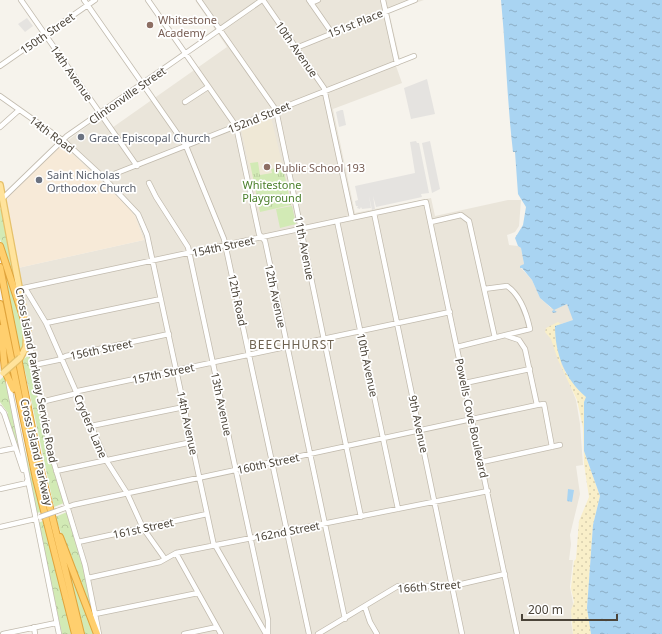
<svg xmlns="http://www.w3.org/2000/svg" width="662" height="634" font-family="'Noto Sans',sans-serif">
<defs>
<pattern id="forest-crowns" width="20" height="18" patternUnits="userSpaceOnUse"><rect width="20" height="18" fill="#d2eab5"/><path d="M2 6a3 3 0 1 1 6 0M12 15a3 3 0 1 1 6 0" fill="none" stroke="#b6ca9c"/></pattern>
<pattern id="sand-dots" width="8" height="8" patternUnits="userSpaceOnUse"><rect width="8" height="8" fill="#f9efc9"/><path d="M2 2h.1M6 6h.1" fill="none" stroke="#d7cead" stroke-width="1.8" stroke-linecap="round"/></pattern>
<pattern id="park-tufts" width="24" height="20" patternUnits="userSpaceOnUse"><rect width="24" height="20" fill="#d2eab5"/><path d="M3 7l-1-3M5 7V3M7 7l1-3M15 17l-1-3M17 17v-4M19 17l1-3" fill="none" stroke="#b6ca9c"/></pattern>
<pattern id="water-ripples" width="26" height="14" patternUnits="userSpaceOnUse"><rect width="26" height="14" fill="#a9d4f2"/><path d="M2 4q2-2 4 0t4 0M15 11q2-2 4 0t4 0" fill="none" stroke="#8caec5"/></pattern>
</defs>
<rect width="100%" height="100%" fill="#f6f3ec"/>
<!-- residential -->
<path fill="#eae5da" d="M195 0H424L389 12 400 59 396 66 402 83 333 109 355 213 431 198 435 216 508 200H521L519 226 515 232 507 235 509 245 518 246 521 248 524 264 521 268 532 280 540 298 551 308 567 304 574 320 561 324 565 372 576 400 580 424 583 465 576 466 580 494 570 535 571 544 569 560H573L570 587 573 603 571 622 573 634H102L83 547 52 450 18 268 144 240 135 216 129 208 78 159 62 145 99 117 109 130 227 47Z"/>
<!-- commercial -->
<path fill="#f7ead8" d="M62 145 78 159 129 208 135 216 144 240 18 268 5 197Z"/>
<!-- education -->
<path fill="#efe8d6" d="M271 117 292 205 259 212 241 129Z"/>
<!-- green -->
<path fill="#d2eab5" d="M292 206 296 224 280 228 276 209Z
M0 209H1L18 295 0 239Z
M3 262 25 336 23 348 19 353Z
M17 419 41 512 36 513Z
M64 551 96 634H84Z"/>
<!-- forest -->
<path fill="url(#forest-crowns)" d="M0 209H1L9 251 2 240Z
M30 355 47 449 64 503 54 507 25 371 20 361Z
M5 375 18 443H15L6 415 8 413 0 402V380Z
M67 512 83 566 94 620 55 517Z
M43 521 73 634H62L38 523Z
M79 592 96 634H85L76 597V593Z"/>
<!-- sand -->
<path fill="url(#sand-dots)" d="M558 322 561 324V364L565 372 587 397 584 402V451L600 496 593 525 587 608 591 634H573L571 610 574 602 571 588 574 561 576 559 579 521 589 497 584 464 583 428 577 400 558 360 551 339 545 332 546 328Z"/>
<!-- park -->
<path fill="url(#park-tufts)" d="M258 162 260 175 272 173 271 169 283 167 291 205 260 212 250 163Z"/>
<!-- parking -->
<path fill="#e5e3e0" d="M27 18 33 26 25 32 18 24Z
M427 79 435 114 411 119 404 88Z
M341 110H343L346 125 339 127 336 112Z
M416 141 417 143H419L429 193 421 194 422 197 376 207 373 196 375 209 372 210 369 196 371 208 362 209 361 207 360 209 357 208 358 206H356L355 201 358 200 355 186 415 173 410 142Z
M430 141 440 189 432 193 422 143Z"/>
<!-- water -->
<path fill="url(#water-ripples)" d="M501 0H662V634H591L587 608 593 525 600 496 584 451V402L586 397C565 379 555 354 555 326L573 320 567 304 554 310 557 312 553 313 552 311 554 310 540 298 532 280 522 268H520V266L524 264 521 248 518 246 515 238 523 225 526 207 518 194 515 152H513C507 101 506 51 501 0Z
M568 489 574 490 572 502 567 501Z"/>
<g fill="none" stroke-linecap="round" stroke-linejoin="round">
<!-- minor casing -->
<g stroke="#c2bbae" stroke-width="6">
<path id="minor" d="M21 0 137 166
M84 0 186 146 224 239 309 634
M148 0 236 126 259 234 265 241 345 619
M199 0 276 110 361 517
M263 0 324 88 352 218
M309 0 332 33
M383 0 397 63
M311 3 318 0
M296 48 415 0
M0 66 95 0
M0 96 65 142 104 178 138 214 147 235 214 546
M185 102 208 87
M0 127 19 110
M104 178 414 56
M149 183 156 197 188 247 268 620V634
M3 198 67 136 262 0
M374 213 462 634
M337 221 398 509
M431 222 461 215 469 221 495 338
M25 288 46 323 106 460 127 493 143 528 165 559
M19 289 426 202 517 634
M46 323 161 299
M28 334 50 450 85 565 99 634
M507 336 519 340 525 349 537 405 544 404 552 447
M457 347 530 329C527 315 520 295 507 286L484 289
M34 365 58 360 66 356 169 334
M8 381 59 634
M465 383 530 369
M41 402 74 394 78 391 450 312
M0 408 4 413 23 470
M91 426 184 407
M0 451 15 448
M482 462 560 445
M56 471 192 442
M0 489 27 483V481
M57 511 73 505 537 405
M0 527 35 519
M78 542 207 514
M215 545 266 634
M176 553 221 634
M88 578 160 562 176 553 488 491
M365 607 370 622 377 634
M95 614 198 593
M34 627 35 634
M3 634 56 623
M184 634 217 627
M318 634 398 586H453L505 574"/>
</g>
<!-- major casing -->
<g stroke="#e6c16a" stroke-width="8">
<path id="major" d="M0 185 24 314
M20 358 26 347 27 328"/>
</g>
<!-- highway casing -->
<g stroke="#e0a43c" stroke-width="8">
<path id="highway" d="M0 246 28 332
M0 267 39 463 81 634
M0 304 36 479 75 634
M1 328 5 371 13 389
M60 537 97 634"/>
</g>
<!-- minor -->
<use href="#minor" stroke="#fff" stroke-width="4.5"/>
<!-- major -->
<use href="#major" stroke="#ffe39c" stroke-width="5.5"/>
<!-- highway -->
<use href="#highway" stroke="#ffcf6e" stroke-width="6"/>
<!-- minor-bridge casing -->
<g stroke="#c2bbae" stroke-width="6" stroke-linecap="butt">
<path id="minor-bridge" d="M40 517 57 511"/>
</g>
<!-- major-bridge casing -->
<g stroke="#e6c16a" stroke-width="8" stroke-linecap="butt">
<path id="major-bridge" d="M3 373 20 358"/>
</g>
<!-- minor-bridge -->
<use href="#minor-bridge" stroke="#fff" stroke-width="4.5"/>
<!-- major-bridge -->
<use href="#major-bridge" stroke="#ffe39c" stroke-width="5.5"/>
</g>
<!-- markers -->
<g fill="#8d6e63" stroke="#fff" stroke-width="1.5">
<circle cx="150" cy="25" r="4"/>
<circle cx="267" cy="167" r="4"/>
</g>
<g fill="#6b7280" stroke="#fff" stroke-width="1.5">
<circle cx="81" cy="137" r="4"/>
<circle cx="39" cy="180" r="4"/>
</g>
<g text-anchor="middle" dominant-baseline="central" stroke-width="3.5" stroke-linejoin="round" paint-order="stroke">
<!-- education labels -->
<g font-size="11" fill="#785e54" stroke="#fff" text-anchor="start">
<text x="158" y="19">Whitestone<tspan x="158" dy="13">Academy</tspan></text>
<text x="275" y="167">Public School 193</text>
</g>
<!-- street labels -->
<g font-size="11" fill="#4b4439" stroke="#fff">
<text transform="translate(355 23) rotate(-22)">151st Place</text>
<text transform="translate(47 33) rotate(-35)">150th Street</text>
<text transform="translate(297 49) rotate(55)">10th Avenue</text>
<text transform="translate(72 73) rotate(55)">14th Avenue</text>
<text transform="translate(127 95) rotate(-35)">Clintonville Street</text>
<text transform="translate(259 117) rotate(-22)">152nd Street</text>
<text transform="translate(52 134) rotate(37)">14th Road</text>
<text transform="translate(223 246) rotate(-12)">154th Street</text>
<text transform="translate(305 248) rotate(79)">11th Avenue</text>
<text transform="translate(276 296) rotate(78)">12th Avenue</text>
<text transform="translate(238 300) rotate(78)">12th Road</text>
<text transform="translate(101 349) rotate(-12)">156th Street</text>
<text transform="translate(368 365) rotate(78)">10th Avenue</text>
<text transform="translate(163 373) rotate(-12)">157th Street</text>
<text transform="translate(37 375) rotate(79)">Cross Island Parkway Service Road</text>
<text transform="translate(222 404) rotate(78)">13th Avenue</text>
<text transform="translate(472 418) rotate(78)">Powells Cove Boulevard</text>
<text transform="translate(188 423) rotate(78)">14th Avenue</text>
<text transform="translate(419 424) rotate(78)">9th Avenue</text>
<text transform="translate(91 426) rotate(67)">Cryders Lane</text>
<text transform="translate(37 452) rotate(77)">Cross Island Parkway</text>
<text transform="translate(268 463) rotate(-12)">160th Street</text>
<text transform="translate(143 528) rotate(-12)">161st Street</text>
<text transform="translate(287 531) rotate(-11)">162nd Street</text>
<text transform="translate(429 586) rotate(-4)">166th Street</text>
</g>
<!-- worship labels -->
<g font-size="11" fill="#5b616d" stroke="#fff" text-anchor="start">
<text x="89" y="137">Grace Episcopal Church</text>
<text x="47" y="174">Saint Nicholas<tspan x="47" dy="13">Orthodox Church</tspan></text>
</g>
<!-- park labels -->
<g font-size="11" fill="#4a7f2a" stroke="#fff">
<text x="272" y="184">Whitestone<tspan x="272" dy="13">Playground</tspan></text>
</g>
<!-- neighbourhood labels -->
<g font-size="12" letter-spacing="1" fill="#6e6250" stroke="#fff">
<text x="292" y="344">BEECHHURST</text>
</g>
</g>
<!-- scale -->
<path d="M522 614v6h95v-6" fill="none" stroke="#4b4439" stroke-width="2"/>
<text x="528" y="614" font-size="12" fill="#4b4439" stroke="#ffffff" stroke-width="3" paint-order="stroke">200 m</text>
</svg>
